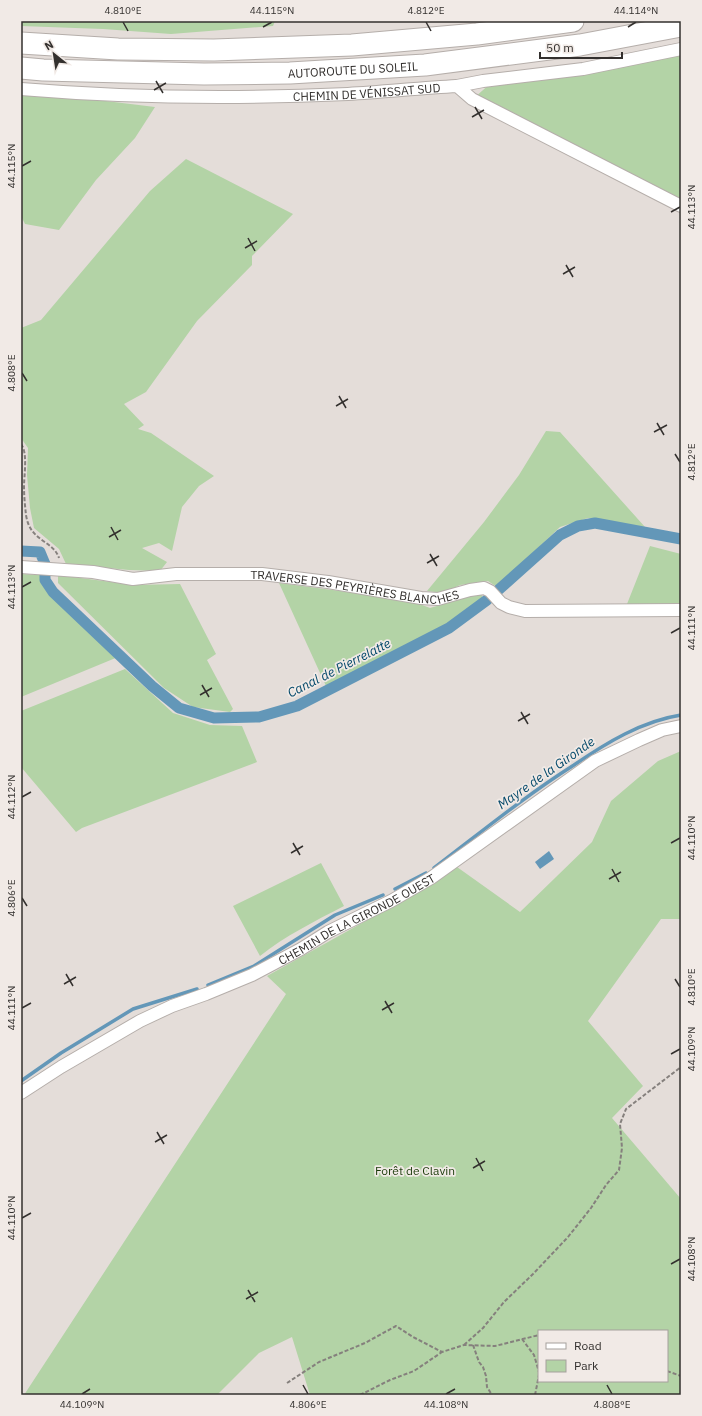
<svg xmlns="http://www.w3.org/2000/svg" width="702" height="1416" font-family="'IBM Plex Sans',sans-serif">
<rect width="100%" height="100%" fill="#e4ddd9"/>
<!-- green -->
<path fill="#b3d3a6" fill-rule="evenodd" d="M21 21H275L273 26 171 34 103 29 21 26Z
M681 53V199L474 98 491 83Z
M21 93 73 97 155 107 135 138 96 180 59 230 25 224 21 216Z
M186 159 293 214 252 256V265L197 321 146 392 124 404 144 425 138 429 151 433 214 476 199 486 182 507 172 551 159 543 142 548 167 562 160 571 129 570 66 564 59 549 34 528 30 508 27 475 28 448 21 438V328L41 320 150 191Z
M546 431 560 432 645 527 588 518 560 527 497 587 488 581 460 585 443 593 427 591 484 522 519 475Z
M650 546 681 554V606L627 604Z
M21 574 40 575 44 586 118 657 21 697Z
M58 575 134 585 180 584 216 654 207 660 233 709 230 712 193 707 164 688 58 583Z
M279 583 409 600 430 608 481 593 483 599 439 630 372 662 326 686Z
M125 669 173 713 210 725 242 726 257 762 82 828 76 832 21 767V711Z
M681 751V919H661L588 1021 643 1086 612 1118 681 1199V1395H310L292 1337 259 1353 217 1395H24L286 994 267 976 439 880 457 867 520 912 592 842 611 801 658 761ZM539 1331H667V1381H539Z
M321 863 344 906C315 921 285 936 260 956L233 906Z"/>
<!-- water -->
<path fill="#6397b8" d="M549 851 554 859 540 869 535 862Z"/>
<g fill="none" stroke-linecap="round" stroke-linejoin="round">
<!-- stream -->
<path stroke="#6397b8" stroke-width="3.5" d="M434 868C480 833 525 796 574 765 606 743 642 721 681 715
M395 889 426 873
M208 985 254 966 335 915 383 895
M21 1081 61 1053 133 1009 197 989"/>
<!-- canal -->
<path stroke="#6397b8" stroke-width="11" d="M21 551 40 552 45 564V580L53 592 152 686 179 708 214 718 259 717 297 706 449 628 487 600 560 535 578 526 595 523 681 539"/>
<!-- street casing -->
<g stroke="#b5aeaa" stroke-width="14">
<g id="street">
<path d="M457 86 483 81 583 69 681 49"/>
<path id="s1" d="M21 89C129 98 239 99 348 94 384 92 420 88 457 86L472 99 681 206"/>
<path id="s2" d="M21 567 93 572 133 579 176 574H262L328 582 421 598 438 599 470 590 484 588 490 591 501 603 509 607 525 611 681 610"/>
<path id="s3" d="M21 1093 61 1067 140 1021 172 1006 206 994 252 975 301 949 328 932 391 901 431 878 595 761 639 740 662 730 681 726"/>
</g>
</g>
<!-- highway casing -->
<g stroke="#b5aeaa" stroke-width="23">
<g id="highway">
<path d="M21 43 118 49 214 50 352 45 477 34 573 21"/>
<path id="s4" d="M21 68 43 70 204 74 290 73 425 65 580 45 681 26"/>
</g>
</g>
<!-- path -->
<path stroke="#85807d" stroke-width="2" stroke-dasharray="4 2" stroke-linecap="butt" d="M21 444C28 453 24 475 24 487 24 496 25 506 26 515 30 542 53 540 59 558
M522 1339 534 1355 539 1372
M464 1345 483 1328 504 1302 533 1274 568 1237 591 1208 606 1185 619 1170 622 1148 620 1124 626 1109 681 1067
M473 1345 479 1362 483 1367 486 1376 487 1387 492 1395
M667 1371 681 1376
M287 1383 319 1362 365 1343 396 1326 413 1337 442 1352 464 1345 495 1346 539 1335
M360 1395 390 1380 414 1371 442 1352
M535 1395 539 1375"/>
<!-- street -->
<use href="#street" stroke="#fff" stroke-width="12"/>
<!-- highway -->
<use href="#highway" stroke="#fff" stroke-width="21"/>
</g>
<!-- ticks -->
<path fill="none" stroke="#33302e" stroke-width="1.5" d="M123 22 128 31M426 22 431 31M263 27 272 22M628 27 636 22M156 81 163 93M154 90 166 83M475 107 482 119M472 117 484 110M22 166 31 161M671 212 680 207M248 238 255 251M245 248 257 241M566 265 573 277M563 274 575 267M22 373 27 381M339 396 346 408M336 406 348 399M657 423 664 435M654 432 667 425M675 454 680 462M111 527 118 540M109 537 121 530M430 554 437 566M427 563 439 556M22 587 31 582M671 633 680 628M202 685 209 697M200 695 212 688M521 712 528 724M518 721 530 714M22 797 31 792M293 843 300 855M671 843 680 838M291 853 303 846M612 869 619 882M609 879 621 872M22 898 27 906M66 974 73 986M675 979 680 987M64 984 76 977M385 1001 392 1013M22 1008 31 1003M382 1010 394 1003M671 1054 680 1049M157 1132 164 1144M155 1142 167 1135M476 1158 483 1171M473 1168 485 1161M22 1218 31 1213M671 1264 680 1259M248 1290 255 1302M246 1299 258 1292M303 1385 308 1394M607 1385 612 1394M82 1394 90 1389M446 1394 455 1389"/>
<g text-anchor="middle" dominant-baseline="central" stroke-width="3.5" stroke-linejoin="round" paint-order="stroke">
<!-- street labels -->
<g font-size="12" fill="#33302e" stroke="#f1eae6">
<text stroke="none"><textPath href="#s4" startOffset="332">AUTOROUTE DU SOLEIL</textPath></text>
<text stroke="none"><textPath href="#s1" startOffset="346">CHEMIN DE VÉNISSAT SUD</textPath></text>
<text stroke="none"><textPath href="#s2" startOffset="336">TRAVERSE DES PEYRIÈRES BLANCHES</textPath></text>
<text stroke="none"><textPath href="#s3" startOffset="379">CHEMIN DE LA GIRONDE OUEST</textPath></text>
</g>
<!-- park labels -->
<g font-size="12" fill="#1b3b0a" stroke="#f1eae6">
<text x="415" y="1170">Forêt de Clavin</text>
</g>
<!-- water labels -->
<g font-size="13" font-style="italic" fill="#02486a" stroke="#f1eae6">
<text transform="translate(339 668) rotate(-27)">Canal de Pierrelatte</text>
<text transform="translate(546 773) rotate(-35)">Mayre de la Gironde</text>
</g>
</g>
<!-- border -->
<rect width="702" height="1416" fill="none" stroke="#f1eae6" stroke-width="44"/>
<!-- legend -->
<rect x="538" y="1330" width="130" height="52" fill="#f1eae6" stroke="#a5a09c"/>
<rect x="546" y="1343" width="20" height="6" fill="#ffffff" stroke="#a5a09c"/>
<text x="574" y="1350" font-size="12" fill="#33302e">Road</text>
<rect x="546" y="1360" width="20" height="12" fill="#b3d3a6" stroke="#a5a09c"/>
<text x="574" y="1370" font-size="12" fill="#33302e">Park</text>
<!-- north arrow -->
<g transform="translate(54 54) rotate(330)" stroke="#f1eae6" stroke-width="3" paint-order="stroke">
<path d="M0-3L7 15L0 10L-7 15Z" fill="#33302e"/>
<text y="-6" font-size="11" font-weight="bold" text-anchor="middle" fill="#33302e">N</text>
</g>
<!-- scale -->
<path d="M540 52v6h82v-6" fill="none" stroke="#33302e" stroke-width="2"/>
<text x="546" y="52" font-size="12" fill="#33302e" stroke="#f1eae6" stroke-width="3" paint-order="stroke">50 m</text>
<rect x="22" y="22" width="658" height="1372" fill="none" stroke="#33302e" stroke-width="1.5"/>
<g font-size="10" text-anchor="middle" fill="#33302e">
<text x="123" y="14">4.810°E</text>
<text x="272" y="14">44.115°N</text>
<text x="426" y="14">4.812°E</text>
<text x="636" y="14">44.114°N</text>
<text transform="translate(11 166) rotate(-90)" y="4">44.115°N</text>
<text transform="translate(691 207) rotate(-90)" y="4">44.113°N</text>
<text transform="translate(11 373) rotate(-90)" y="4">4.808°E</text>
<text transform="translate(691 462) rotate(-90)" y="4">4.812°E</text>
<text transform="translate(11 587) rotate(-90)" y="4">44.113°N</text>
<text transform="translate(691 628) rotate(-90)" y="4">44.111°N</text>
<text transform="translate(11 797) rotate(-90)" y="4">44.112°N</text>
<text transform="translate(691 838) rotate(-90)" y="4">44.110°N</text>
<text transform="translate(11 898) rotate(-90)" y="4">4.806°E</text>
<text transform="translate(691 987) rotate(-90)" y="4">4.810°E</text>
<text transform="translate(11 1008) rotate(-90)" y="4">44.111°N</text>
<text transform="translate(691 1049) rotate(-90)" y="4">44.109°N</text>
<text transform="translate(11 1218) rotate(-90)" y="4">44.110°N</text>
<text transform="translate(691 1259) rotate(-90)" y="4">44.108°N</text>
<text x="82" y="1408">44.109°N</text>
<text x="308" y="1408">4.806°E</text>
<text x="446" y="1408">44.108°N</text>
<text x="612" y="1408">4.808°E</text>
</g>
</svg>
